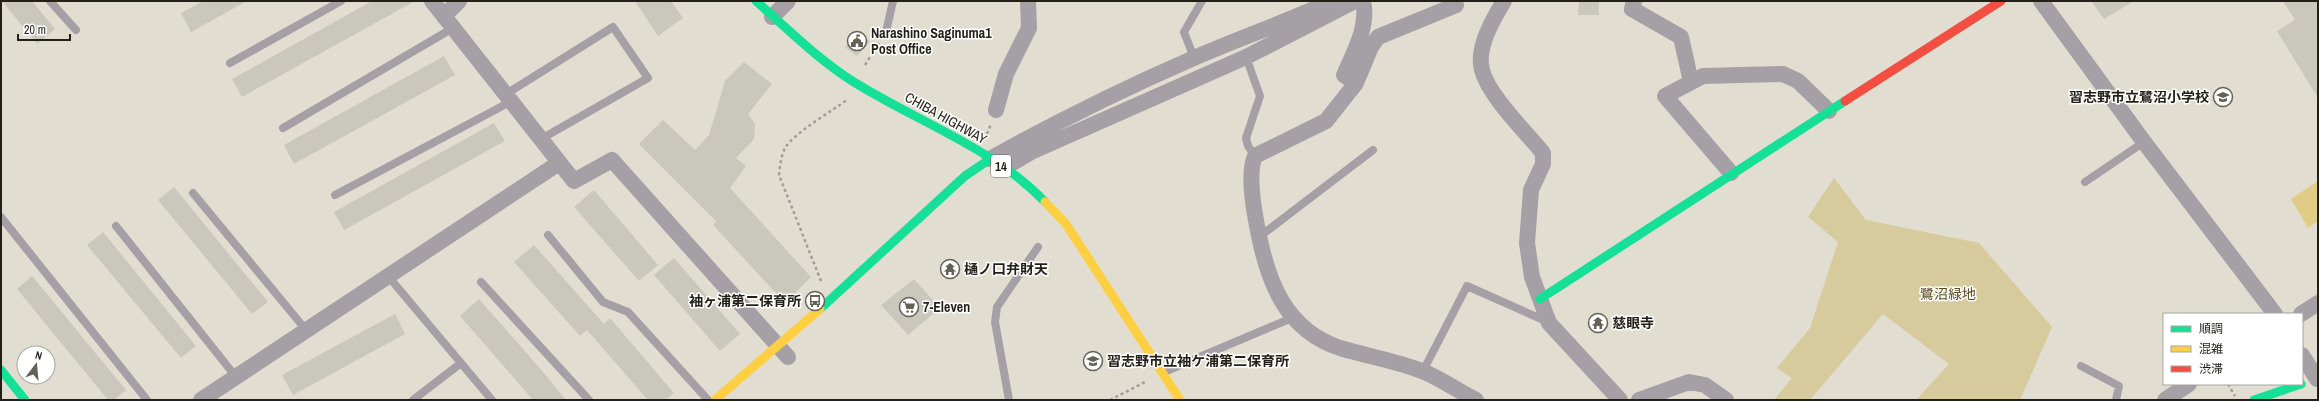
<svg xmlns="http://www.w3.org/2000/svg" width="2319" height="401" font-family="'Archivo Narrow','Noto Sans JP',sans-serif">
<rect width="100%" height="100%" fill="#e1ded1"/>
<!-- green -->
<path fill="#d7ca9d" d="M1834 178 1866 220 1979 243 2052 327 2020 400H1916L1949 364 1883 314 1810 400H1774L1792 378 1777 368 1810 328 1838 242 1808 217Z"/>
<!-- water -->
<path fill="#e1cc85" d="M2318 181V221L2308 228 2291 199Z"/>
<!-- building -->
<path fill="#cac7bc" d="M2 1H32L55 29 37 44Z
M203 1H247L191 32 181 13Z
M372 1H415L242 97 232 79Z
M635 1H671L683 18 658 36Z
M1579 1H1599V15H1578Z
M2091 1H2134L2104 19Z
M2283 1H2318V98L2277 31 2295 20Z
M858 32 870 41 857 56 845 47Z
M444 56 455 75 294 164 284 145Z
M744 62 772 84 748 114 755 124 754 139 736 158 746 166 730 188 811 277 785 303 713 225 716 221 639 144 663 120 695 150 709 135 725 81Z
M494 123 505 141 344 230 334 212Z
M174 187 268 302 252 314 158 200Z
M594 190 658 265 639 281 574 207Z
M103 232 196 346 181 358 87 245Z
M534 245 604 324 610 318 674 393 665 400H648L587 330 580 336 514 262Z
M674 258 740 334 720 351 654 275Z
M32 276 126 390 114 400H108L17 289Z
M914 279 940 308 908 335 881 305Z
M479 299 544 373 566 400H533L460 316Z
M395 314 405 334 293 395 282 375Z"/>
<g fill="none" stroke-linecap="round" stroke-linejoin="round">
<!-- path -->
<path stroke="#a09d9d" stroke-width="2.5" stroke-dasharray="3 3" stroke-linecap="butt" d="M865 65 879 43
M987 134 991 124
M821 281 779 175C780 166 781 156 785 148 793 134 833 110 847 100
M2228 384 2235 396
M1110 400 1145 382"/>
<!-- lane -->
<path stroke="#a5a0a6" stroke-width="8" d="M50 1 76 30
M886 32 893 1
M1246 57 1260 96 1246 138 1248 146 1255 156
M1194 58 1184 32 1202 1
M230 63 341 1
M506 94 613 27 648 78 541 139
M283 128 453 28
M2085 182 2144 142
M193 193 306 330
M335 195 512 101
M1 217 147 400
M116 226 236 377
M548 235 603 302 628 312 708 400
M1259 237 1373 150
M388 276 492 400
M481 282 589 400
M2081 366 2119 386 2116 400
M1423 371 1467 286 1548 322
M1164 372 1292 318
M413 400 461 363
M1009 400 995 322 997 307 1038 247"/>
<!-- street -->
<path stroke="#a5a0a6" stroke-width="16" d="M432 1 574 181 612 160 788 357
M1504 1C1493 19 1476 48 1482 70 1488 95 1526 132 1543 153V164L1531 190 1527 243 1532 277 1549 323 1620 400
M1634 1 1632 9 1681 37 1691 82
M2041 1 2144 142 2275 314
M1456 5 1378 37 1371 47 1356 83 1326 121 1255 156C1247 174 1254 211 1258 231 1268 283 1286 330 1340 348 1367 356 1396 361 1422 371 1440 378 1458 391 1476 400
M444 16 459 1
M772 17 788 1
M1356 83 1344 75C1354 52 1369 26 1363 1
M996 110 1006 74 1029 28 1028 1
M990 159C1056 122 1125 88 1194 58 1240 38 1286 22 1332 1
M1004 168 1031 152 1246 57 1355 1
M1731 173 1665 96 1703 76 1783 74 1798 81 1829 111
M2301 314 2318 303
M2302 355 2317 379
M201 400 559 163
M1639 400 1689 382 1705 385 1726 400
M2165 400 2189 384"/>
<!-- fast -->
<path stroke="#16e098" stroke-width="9" d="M756 1C785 27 814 55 846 77 910 119 992 146 1045 202
M1540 299 1845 101
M820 309 965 176 990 159
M1 370 25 400
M2254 400 2301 384"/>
<!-- slow -->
<path stroke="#ffcf43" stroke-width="9" d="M1045 202 1066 224 1180 400
M715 400 820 309"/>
<!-- jam -->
<path stroke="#f24e42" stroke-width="9" d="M1845 101 2001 1"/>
</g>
<!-- icons -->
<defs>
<g id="civic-ring" transform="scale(1)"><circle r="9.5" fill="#fff" stroke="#646257" stroke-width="1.5"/><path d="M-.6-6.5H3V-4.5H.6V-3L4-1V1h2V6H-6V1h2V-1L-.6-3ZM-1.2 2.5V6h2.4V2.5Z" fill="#646257"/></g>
<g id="school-ring" transform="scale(1)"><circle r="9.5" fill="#fff" stroke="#646257" stroke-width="1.5"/><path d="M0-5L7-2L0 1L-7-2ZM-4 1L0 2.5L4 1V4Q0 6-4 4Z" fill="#646257"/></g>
<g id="temple-ring" transform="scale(1)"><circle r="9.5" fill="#fff" stroke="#646257" stroke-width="1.5"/><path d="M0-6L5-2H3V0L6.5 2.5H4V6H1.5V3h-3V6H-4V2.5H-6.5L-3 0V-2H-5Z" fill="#646257"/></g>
<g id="bus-ring" transform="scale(1)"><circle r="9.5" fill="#fff" stroke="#646257" stroke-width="1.5"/><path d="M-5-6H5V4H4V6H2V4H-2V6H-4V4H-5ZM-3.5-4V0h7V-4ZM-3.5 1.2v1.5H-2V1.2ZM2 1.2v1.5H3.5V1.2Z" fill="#646257"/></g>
<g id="supermarket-ring" transform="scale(1)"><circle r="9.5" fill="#fff" stroke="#646257" stroke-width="1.5"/><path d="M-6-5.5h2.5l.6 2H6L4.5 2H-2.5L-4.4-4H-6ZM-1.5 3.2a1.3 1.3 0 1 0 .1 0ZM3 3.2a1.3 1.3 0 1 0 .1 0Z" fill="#646257"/></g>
</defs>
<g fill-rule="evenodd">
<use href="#civic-ring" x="857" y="41"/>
<use href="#school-ring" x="2223" y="97"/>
<use href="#temple-ring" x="950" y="269"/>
<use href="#bus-ring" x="815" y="301"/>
<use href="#supermarket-ring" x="909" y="307"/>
<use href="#temple-ring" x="1598" y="323"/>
<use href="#school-ring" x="1093" y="361"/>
</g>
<g text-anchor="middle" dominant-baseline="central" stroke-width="3" stroke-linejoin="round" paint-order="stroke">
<!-- shield labels -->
<rect fill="#fff" stroke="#64625c" stroke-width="1" x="991" y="155" width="20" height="22" rx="3"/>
<g font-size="13" font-weight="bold" fill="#211f16">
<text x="1001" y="166">14</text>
</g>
<!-- poi labels -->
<g font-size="14" font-weight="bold" fill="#211f16" stroke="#fff" text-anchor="start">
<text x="871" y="33">Narashino Saginuma1<tspan x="871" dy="16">Post Office</tspan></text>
<text x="2209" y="97" text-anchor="end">習志野市立鷺沼小学校</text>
<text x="964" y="269">樋ノ口弁財天</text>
<text x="801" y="301" text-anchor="end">袖ヶ浦第二保育所</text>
<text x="923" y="307">7-Eleven</text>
<text x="1612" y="323">慈眼寺</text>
<text x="1107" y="361">習志野市立袖ケ浦第二保育所</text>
</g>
<!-- street labels -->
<g font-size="14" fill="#211f16" stroke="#fff">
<text transform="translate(946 118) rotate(29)">CHIBA HIGHWAY</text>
</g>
<!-- park labels -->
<g font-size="14" fill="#584c23" stroke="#fff">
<text x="1948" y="294">鷺沼緑地</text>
</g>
</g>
<!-- border -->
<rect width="2319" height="401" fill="none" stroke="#211f16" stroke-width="4"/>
<!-- legend -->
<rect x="2163" y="313" width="140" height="72" fill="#ffffff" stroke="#a6a5a2"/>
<rect x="2171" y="326" width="20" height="6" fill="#16e098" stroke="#a6a5a2"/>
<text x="2199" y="333" font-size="12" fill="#211f16">順調</text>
<rect x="2171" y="346" width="20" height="6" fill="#ffcf43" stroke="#a6a5a2"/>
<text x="2199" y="353" font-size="12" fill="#211f16">混雑</text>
<rect x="2171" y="366" width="20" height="6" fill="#f24e42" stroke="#a6a5a2"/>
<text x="2199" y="373" font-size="12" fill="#211f16">渋滞</text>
<!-- north arrow -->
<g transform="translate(36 365) rotate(16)"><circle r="19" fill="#ffffff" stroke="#a6a5a2"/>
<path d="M0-3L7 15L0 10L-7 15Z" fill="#646257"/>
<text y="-6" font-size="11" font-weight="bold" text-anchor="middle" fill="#211f16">N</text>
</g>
<!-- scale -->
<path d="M18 34v6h52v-6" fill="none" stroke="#211f16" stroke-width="2"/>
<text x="24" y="34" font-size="12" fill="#211f16" stroke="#ffffff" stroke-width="3" paint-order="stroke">20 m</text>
</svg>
